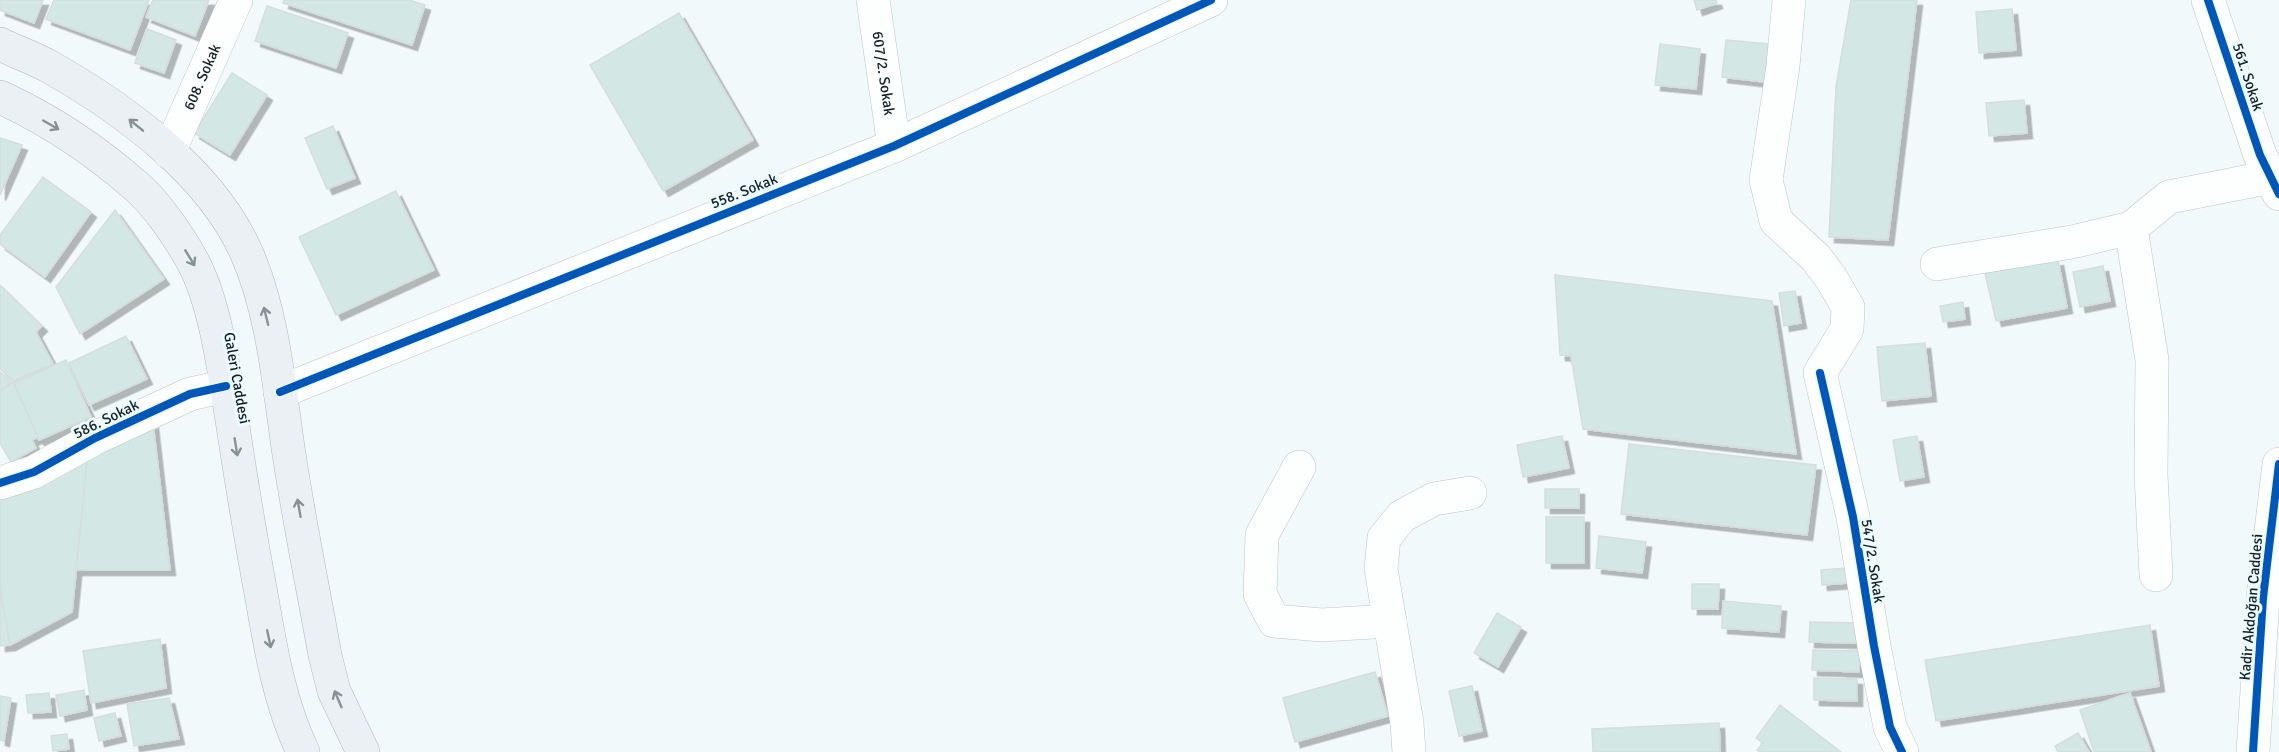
<svg xmlns="http://www.w3.org/2000/svg" width="2279" height="752" font-family="Signika,sans-serif">
<defs>
<filter id="shadow"><feDropShadow dx="5.5" dy="5.5" stdDeviation="0" flood-color="#0004"/></filter>
</defs>
<rect width="100%" height="100%" fill="#f2f9fa"/>
<!-- building -->
<path fill="#d3e7e4" stroke="#d5dedd" stroke-width="1.5" filter="url(#shadow)" d="M0 0H43L34 23 0 10Z
M54 0H149L130 50 46 19Z
M153 0H209L195 36 146 17Z
M284 0H409L425 5 412 45 283 3Z
M1694 0H1716L1717 3 1697 10Z
M1851 0H1917L1888 240 1829 237 1836 86Z
M267 6 348 33 336 68 255 41Z
M2012 9 2016 50 1979 53 1976 12Z
M679 13 753 140 663 191 590 65Z
M147 29 176 40 164 73 135 63Z
M1726 40 1769 44 1764 82 1722 77Z
M1660 44 1700 49 1696 89 1655 85Z
M232 73 267 95 230 155 194 133Z
M2024 100 2027 133 1989 136 1986 103Z
M333 126 355 178 327 189 305 138Z
M0 138 22 145 0 195Z
M43 177 91 212 45 277 0 244V235Z
M396 191 434 270 336 315 299 237Z
M115 210 164 279 80 334 56 287Z
M2058 260 2067 308 1996 321 1985 273Z
M2103 266 2110 301 2080 307 2073 272Z
M1555 275 1772 301 1796 454 1583 429 1571 356 1560 355Z
M0 285 42 326 36 332 53 364 14 381 0 369Z
M1795 291 1801 323 1784 326 1779 293Z
M1963 302 1965 319 1943 322 1940 306Z
M126 336 147 379 89 405 69 363Z
M1925 343 1931 396 1882 401 1877 347Z
M66 360 91 417 39 440 14 383Z
M0 372 11 382 0 391Z
M13 382 38 437 32 440 36 448 11 462 0 443V392Z
M153 423 170 570H76L88 453Z
M1562 436 1569 468 1523 477 1517 445Z
M1917 436 1924 477 1900 481 1893 440Z
M1629 444 1816 465 1807 535 1621 514Z
M88 453 72 612 10 645 0 588V500Z
M1545 489H1579V508H1545Z
M1546 517H1584V563H1546Z
M1599 536 1646 542 1642 573 1596 568Z
M1846 568 1847 583 1822 585 1821 570Z
M1692 584H1719L1718 609H1692Z
M0 588 10 645 0 646Z
M1723 601 1781 606 1779 632 1722 628Z
M1497 613 1521 627 1498 667 1474 653Z
M1810 622 1856 623V643L1809 642Z
M2150 625 2159 686 1936 721 1925 660Z
M160 639 166 688 91 703 83 651Z
M1813 650 1860 651 1859 672 1812 670Z
M1375 672 1388 716 1295 742 1283 698Z
M1814 678 1857 679V701L1814 700Z
M1472 686 1482 731 1459 736 1449 691Z
M84 690 87 710 60 716 56 695Z
M49 693 51 712 28 713 26 695Z
M2130 693 2151 752H2094L2080 710Z
M0 696 11 698 4 741 0 740Z
M169 698 179 739 134 746 127 704Z
M1780 705 1841 752H1760L1757 750 1763 743 1756 738Z
M115 713 121 736 99 741 94 718Z
M1719 723 1720 752H1593L1592 729Z
M2078 733 2089 752H2058L2055 746Z
M67 734 69 749 53 751 51 736Z"/>
<g fill="none" stroke-linecap="round" stroke-linejoin="round">
<!-- minor casing -->
<g stroke="#bcc5c7" stroke-width="34">
<g id="minor">
<path id="s1" d="M873 0 894 146"/>
<path d="M1789 0 1783 66 1766 180 1776 221 1816 258 1831 278 1848 307 1847 329 1820 373 1853 517 1874 646 1890 727 1902 752"/>
<path d="M2208 0 2260 155 2279 194"/>
<path id="s2" d="M169 152 236 0"/>
<path d="M2131 228 2152 360 2151 475 2156 575"/>
<path d="M1937 264 2072 242 2131 228 2169 197 2271 177"/>
<path d="M280 392 894 146 1211 0"/>
<path d="M1299 467 1262 535 1260 594 1274 621 1322 625 1390 621"/>
<path d="M0 483 34 472 95 438 190 394 226 386"/>
<path d="M1409 752 1407 723 1381 569 1384 538 1402 516 1434 499 1470 493"/>
<path d="M2253 752 2263 598 2279 464"/>
</g>
</g>
<!-- major casing -->
<g stroke="#acb8c0" stroke-width="34">
<path id="major" d="M0 44C16 52 34 58 50 67 124 109 212 173 247 254 274 316 279 388 289 454 299 521 313 588 325 655L334 691 363 752
M0 97C48 119 96 151 136 186 157 204 180 238 193 262 216 305 224 372 232 420 241 480 251 540 262 599 271 651 280 704 303 752"/>
</g>
<!-- minor -->
<use href="#minor" stroke="#fdfefe" stroke-width="33"/>
<!-- major -->
<use href="#major" stroke="#eaf0f4" stroke-width="33"/>
<!-- cycleway casing -->
<g stroke="#eefbfe" stroke-width="11">
<path id="cycleway" d="M2208 0 2260 155 2279 194
M1820 373 1853 517 1874 646 1890 727 1902 752
M280 392 894 146 1211 0
M0 483 34 472 95 438 190 394 226 386
M2253 752 2263 598 2279 464"/>
</g>
<!-- cycleway -->
<use href="#cycleway" stroke="#0057b8" stroke-width="8"/>
</g>
<!-- one-way arrows -->
<defs><path id="oneway-shaft" d="M-6 0H5M1.5-3L5.5 0L1.5 3" fill="none" stroke-width="1.6" stroke-linecap="round" stroke-linejoin="round" transform="scale(1.5)"/></defs>
<g stroke="#889295">
<use href="#oneway-shaft" transform="translate(51 125) rotate(30)"/>
<use href="#oneway-shaft" transform="translate(136 125) rotate(-141)"/>
<use href="#oneway-shaft" transform="translate(190 258) rotate(59)"/>
<use href="#oneway-shaft" transform="translate(266 316) rotate(-104)"/>
<use href="#oneway-shaft" transform="translate(236 447) rotate(81)"/>
<use href="#oneway-shaft" transform="translate(299 508) rotate(-100)"/>
<use href="#oneway-shaft" transform="translate(269 639) rotate(78)"/>
<use href="#oneway-shaft" transform="translate(338 699) rotate(-113)"/>
</g>
<g text-anchor="middle" dominant-baseline="central" stroke-width="6" stroke-linejoin="round" paint-order="stroke">
<!-- street labels -->
<g font-size="15" fill="#111e21" stroke="#eefbfe">
<text stroke="none"><textPath href="#s1" startOffset="74">607/2. Sokak</textPath></text>
<text stroke="none"><textPath href="#s2" startOffset="82">608. Sokak</textPath></text>
<text transform="translate(2248 77) rotate(72)">561. Sokak</text>
<text transform="translate(744 191) rotate(-22)">558. Sokak</text>
<text transform="translate(237 378) rotate(80)">Galeri Caddesi</text>
<text transform="translate(106 419) rotate(-26)">586. Sokak</text>
<text transform="translate(1873 561) rotate(81)">547/2. Sokak</text>
<text transform="translate(2251 607) rotate(-85)">Kadir Akdoğan Caddesi</text>
</g>
</g>
</svg>
